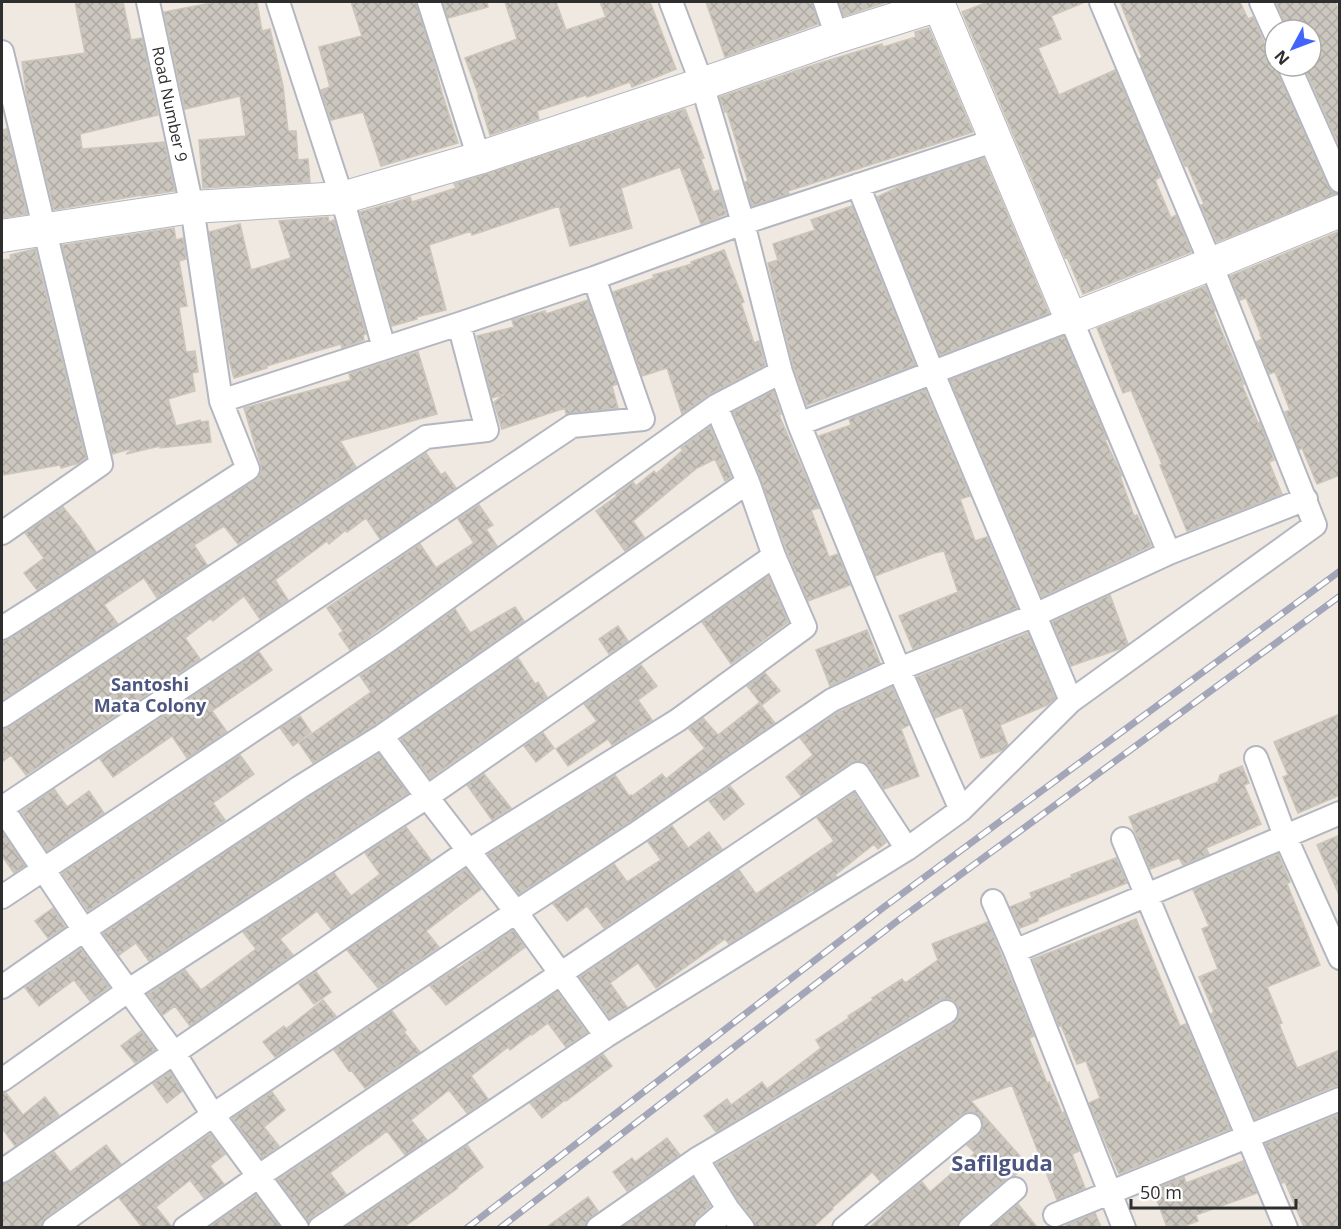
<svg xmlns="http://www.w3.org/2000/svg" width="1341" height="1229" font-family="'Open Sans',sans-serif">
<defs>
<pattern id="building-cross-hatch" width="8" height="8" patternUnits="userSpaceOnUse" patternTransform="scale(1.5)"><rect width="8" height="8" fill="#cbc7bf"/><path d="M0 0l8 8M0 8l8-8" fill="none" stroke="#afaba4"/></pattern>
</defs>
<rect width="100%" height="100%" fill="#efe9e1"/>
<!-- building -->
<path fill="url(#building-cross-hatch)" stroke="#cbc5ba" stroke-width="1.5" d="M75 2H123L131 40 142 38 158 115 80 134 82 149 164 142 175 191 142 196V195L54 210 27 98 22 62 85 53Z
M210 2H257L262 31 270 29 283 86 288 131H296L298 160 308 159 310 182 203 188 199 140 246 136 240 96 185 109 164 12 211 3Z
M351 2H416L435 66 442 93 458 143 381 166 363 112 331 120 321 90 330 87 319 47 362 36Z
M443 2H487L488 7 448 18Z
M505 2H556L566 30 606 17 600 2H650L676 69 632 87 630 82 587 97 586 95 537 111 539 119 490 135 478 96H479L465 58 517 39Z
M706 2H812L818 24 725 57Z
M839 2H884V3L844 16Z
M988 2H1085L1051 16 1061 39 1038 48 1059 95 1115 70 1160 177 1155 180 1171 218 1176 215 1191 252 1083 294 1067 257 1065 258 962 12Z
M1120 2H1240L1248 19 1253 17 1274 66H1276L1277 71 1328 186 1332 192 1337 194 1217 242 1201 205 1204 204 1187 165 1185 166 1139 59 1142 57Z
M1276 2H1335L1340 12V147L1304 66H1311V30H1288Z
M929 28 973 132 788 191 789 194 752 206 745 182 748 181 738 150H739L727 112H725L720 97 807 67 882 44 883 47 916 37 915 32Z
M685 109 704 158 701 159 713 192 719 190 726 214 701 224 680 167 621 188 632 228 570 246 559 206 472 235 471 231 429 245 446 310 416 317 417 319 392 326 360 212 387 204V205L410 197 412 202 456 188 454 184Z
M7 129 27 214 2 218V130Z
M984 158 1049 313 940 355 877 197 904 184Z
M852 206 915 365 807 405 794 368 768 263 778 260 773 244 815 230 811 220Z
M328 217 329 222 334 220 366 334 363 335 364 340 342 348 341 344 306 354 267 366V368L234 378 229 360 209 232 240 224 251 270 291 258 279 221Z
M174 228 176 240 183 238 186 259 179 261 187 306 179 307 186 352 195 351 198 372 192 373 195 391 168 399 176 426 200 420 201 422 208 421 211 442 160 448V446L126 454 134 448 112 454 62 245Z
M1340 231V475L1317 484 1302 448 1299 450 1285 412 1290 410 1275 372 1269 374 1256 342 1262 339 1260 335H1261L1246 298 1240 300 1230 276Z
M35 249 86 458 79 463 61 468 60 465 2 475V260L11 259 10 255Z
M724 250 744 302 741 303 754 343 759 341 765 365 710 394 682 414 667 368 642 376 613 292 654 278 653 275 692 264 691 262Z
M1205 286 1215 310 1214 313 1244 384 1242 385 1258 423 1260 422 1274 460 1269 462 1282 494 1187 531 1160 465 1162 464 1131 390 1123 393 1097 328Z
M588 300 617 384 612 386 618 408 566 414 565 408 502 429 494 402 505 394 492 398 477 336 514 327 512 320H513L545 311 546 314Z
M1064 336 1107 439 1105 440 1122 476H1120L1134 516 1137 515 1151 546 1042 597 950 380Z
M418 352 437 414 340 441 356 467 238 544 224 526 194 545 207 565 157 598 144 578 104 605 118 624 2 700V641L9 639 61 606 255 480 259 476 261 471V465L244 408 351 380 349 374Z
M925 390 970 496 960 499 975 541 987 537 1017 608 913 649 899 616 958 592 944 551 934 553 875 576 819 436 851 425 849 419Z
M773 391 781 414 779 415 819 508 811 510 829 557 838 554 850 585 808 601 787 551 760 477 733 412Z
M710 427 731 477 725 481 715 459 697 468 633 521 644 537 625 551 596 511 617 496 616 495 633 482 636 486 654 471 656 474 683 450 681 448Z
M426 453 441 475 445 472 456 488 380 539 366 518 347 532 346 530 329 544 327 541 275 580 288 600 260 619 244 596 213 621 211 618 185 638 200 659 26 775 11 755 2 762V729L9 727Z
M479 505 493 525 486 529 497 546 350 650 339 634 343 631 327 608 420 544 436 568 474 543 458 519Z
M63 507 80 528 96 552 37 590 24 573 44 558 25 533Z
M768 576 788 622 731 664 702 622Z
M1110 595 1128 644 1122 648 1071 666 1052 622Z
M515 607 524 621 375 725 313 763 299 743 371 692 360 676 455 609 470 633Z
M618 626 628 641 609 654 599 639Z
M867 630 880 663 830 686 816 650Z
M1028 633 1055 698 1047 705 1000 725 1008 745 1003 750 981 758 962 707 935 718 917 677Z
M259 652 272 670 212 711 227 732 187 758 172 736 113 777 100 759Z
M518 658 535 684 538 682 547 697 430 778 401 739Z
M641 665 657 686 638 700 652 720 612 745 608 739 568 766 556 749 597 721 584 704Z
M765 673 780 691 762 705 747 686Z
M892 687 909 725 901 729 919 776 884 789 869 766 863 762 857 761 850 763 801 796 786 777 813 755 800 738 839 712Z
M759 703 775 723 630 822 519 894 488 854 615 775 629 796 631 795 632 796 662 774 666 779 705 748 689 729 703 718 718 735Z
M1340 714V795L1298 813 1283 777 1288 775 1274 742Z
M300 716 311 732 293 746 280 728Z
M543 733 554 748 536 762 524 746Z
M379 754 408 793 149 961 136 943 119 955 103 933 307 798Z
M240 755 254 774 213 803 225 820 88 911 62 873Z
M1242 766 1249 783 1244 785 1261 824 1206 848 1209 854 1183 865 1179 858 1150 869 1129 817 1218 782 1220 775Z
M484 774 511 808 492 820 467 785Z
M730 786 744 804 724 820 709 801Z
M54 789 67 807 89 791 104 813 47 851 21 812Z
M854 793 886 842 878 849 874 844 835 875 837 877 814 891 813 890 794 903 729 944 725 939 656 988 638 963 610 983 627 1007 610 1018 580 977 739 870 756 894 834 841 817 818Z
M672 826 688 848 709 832 722 849 604 928 587 906 567 921 553 904 614 864 627 882 661 860 648 842Z
M406 827 431 860 331 929 317 911 280 939 293 955 190 1026 175 1006 163 1015 148 994 185 970 201 990 256 949 243 932 334 873 351 896 380 874 365 853Z
M2 831 25 866 14 873 2 856Z
M1340 835V897L1317 845Z
M1278 854 1290 882 1287 884 1320 965 1267 987 1282 1023 1279 1024 1297 1068 1340 1050V1086H1335L1255 1119 1211 1014 1214 1012 1199 977 1218 969 1202 929 1209 926 1193 890Z
M1116 858 1127 883 1061 908 1038 918V921L1020 928 1010 907 1032 898 1030 893 1072 877 1071 875Z
M466 869 481 889 426 931 439 947 378 988 347 950Z
M53 908 65 927 48 938 35 921Z
M1136 919 1180 1026 1186 1024 1230 1129 1119 1174 1089 1103 1100 1098 1086 1061 1077 1064 1061 1025 1059 1026 1033 959Z
M988 922 1034 1036 1029 1038 1047 1083 1049 1082 1062 1113 1064 1112 1079 1151 1072 1154 1085 1188 1057 1200 1012 1085 971 1101 1027 1164 1014 1176 1006 1179 961 1218 958 1223 957 1227H870L898 1201 922 1182 930 1192 975 1153 967 1145 979 1135 982 1130 983 1123 980 1116 974 1112H967L961 1115 880 1181 872 1172 832 1208 833 1209 813 1227H756L754 1220 739 1201 716 1164 953 1024 958 1018 959 1012 958 1006 952 1000 945 999 939 1000 716 1132 704 1116 727 1099 731 1105 762 1082 767 1089 821 1048 816 1040 849 1018 848 1016 873 1000 872 998 902 979 905 983 938 960 932 944Z
M513 930 525 947 446 1005 430 986 456 969V970Z
M81 949 109 987 90 1001 74 980 39 1006 25 988Z
M316 972 331 992 314 1004 299 984Z
M557 992 587 1033 566 1047 548 1023 532 1035 531 1034 510 1050 508 1047 471 1076 488 1099 467 1113 449 1090 411 1120 427 1140 405 1155 387 1131 370 1144V1143L330 1173 346 1194 312 1217 308 1221 278 1180Z
M323 1000 336 1016 275 1057 263 1042 284 1026 286 1029Z
M392 1011 406 1030 404 1032 420 1052 365 1088 351 1070 349 1071 334 1050Z
M141 1031 155 1050 135 1063 121 1046Z
M603 1054 612 1066 566 1101 565 1100 542 1118 530 1103Z
M170 1072 182 1091 167 1103 153 1084Z
M272 1092 285 1110 264 1127 279 1146 262 1158 232 1118Z
M2 1093H6L23 1115 45 1097 59 1115 15 1146 2 1128Z
M1340 1114V1227H1304L1285 1182 1282 1183 1265 1144Z
M210 1134 225 1154 210 1166 224 1184 204 1198 190 1180 156 1207 172 1227H142L119 1198Z
M667 1138 680 1155 627 1191 613 1172 632 1158 635 1162Z
M106 1145 121 1164 46 1217 42 1222 41 1227H2V1184L10 1182 54 1152 70 1172Z
M467 1145 483 1167 457 1187 458 1188 404 1227H345Z
M1243 1161 1257 1193 1196 1215 1198 1221 1182 1227H1167L1153 1190 1184 1177 1186 1183Z
M693 1178 710 1206 697 1218 694 1223 693 1227H622Z
M256 1195 280 1227H209L240 1206Z
M588 1197 598 1211 586 1222 585 1227H547Z
M1018 1204 1037 1227H991Z
M1095 1213 1101 1227H1068L1066 1225Z"/>
<g fill="none" stroke-linecap="round" stroke-linejoin="round">
<!-- street casing -->
<g stroke="#b4b7c1" stroke-width="26">
<path id="street" d="M278 2 342 198 384 348
M429 2 479 158
M671 2 702 84 743 223 781 372 799 424 899 669 961 810
M825 2 837 37
M1261 2 1275 33
M2 52 101 464 2 533
M1289 66 1340 181
M858 185 932 371 1071 701
M221 401 459 324 594 278 743 223 996 140
M799 424 1071 319 1169 553
M2 628 54 595 248 469 221 401 192 207 148 2
M2 716 426 437 487 430 459 324
M382 736 427 797 516 912 606 1036
M1256 758 1285 836 1340 958
M2 808 572 426 643 419 594 278
M2 808 84 930 174 1053 213 1115 297 1228
M1123 839 1286 1228
M2 897 386 642 716 406 781 372
M993 901 1015 951 1124 1228
M1015 951 1340 813
M2 987 84 930 300 787 382 736 748 482
M2 1080 129 990 427 797 774 556
M697 1159 728 1209 743 1228
M2 1171 468 851 678 720 805 627 774 556 748 482 716 406
M1055 1215 1340 1099
M54 1228 213 1115 516 912 637 833 832 700 899 669 1035 615 1169 553 1306 499
M185 1228 259 1176 858 774 907 849
M320 1228 606 1036 907 849 961 810 1071 701 1315 525 1211 264 1101 2
M598 1228 697 1159 946 1012
M706 1228 728 1209
M844 1228 970 1125
M970 1228 1015 1189"/>
</g>
<!-- secondary casing -->
<g stroke="#b4b7c1" stroke-width="34">
<path id="secondary" d="M2 236 192 207 342 198 479 158 702 84 837 37 939 5 1071 319 1211 264 1340 211"/>
</g>
<!-- street -->
<use href="#street" stroke="#fff" stroke-width="22"/>
<!-- secondary -->
<use href="#secondary" stroke="#fff" stroke-width="32"/>
<!-- rail casing -->
<g stroke="#a3a6b8" stroke-width="7">
<path id="rail" d="M467 1228 884 907 1340 571
M500 1228 896 922 1340 596"/>
</g>
<!-- rail -->
<use href="#rail" stroke="#fff" stroke-width="4.5" stroke-dasharray="14" stroke-linecap="butt"/>
</g>
<g text-anchor="middle" dominant-baseline="central" stroke-width="5" stroke-linejoin="round" paint-order="stroke">
<!-- street labels -->
<g font-size="16" fill="#2e2e2e" stroke="#fff">
<text transform="translate(170 104) rotate(78)">Road Number 9</text>
</g>
<!-- neighbourhood labels -->
<g font-size="18" font-weight="bold" fill="#4d5680" stroke="#fff">
<text x="150" y="684">Santoshi<tspan x="150" dy="21">Mata Colony</tspan></text>
</g>
<!-- district labels -->
<g font-size="22" font-weight="bold" fill="#4d5680" stroke="#fff">
<text x="1002" y="1162">Safilguda</text>
</g>
</g>
<!-- border -->
<rect width="1341" height="1229" fill="none" stroke="#2e2e2e" stroke-width="6"/>
<!-- north arrow -->
<g transform="translate(1293 48) rotate(229)"><circle r="28" fill="#ffffff" stroke="#ababab" stroke-width="1.5"/>
<path d="M0-4.5L10 22L0 15L-10 22Z" fill="#4264fb"/>
<text y="-9" font-size="16" font-weight="bold" text-anchor="middle" fill="#2e2e2e">N</text>
</g>
<!-- scale -->
<path d="M1131 1199v9h165v-9" fill="none" stroke="#2e2e2e" stroke-width="3"/>
<text x="1140" y="1199" font-size="18" fill="#2e2e2e" stroke="#ffffff" stroke-width="4.5" paint-order="stroke">50 m</text>
</svg>
